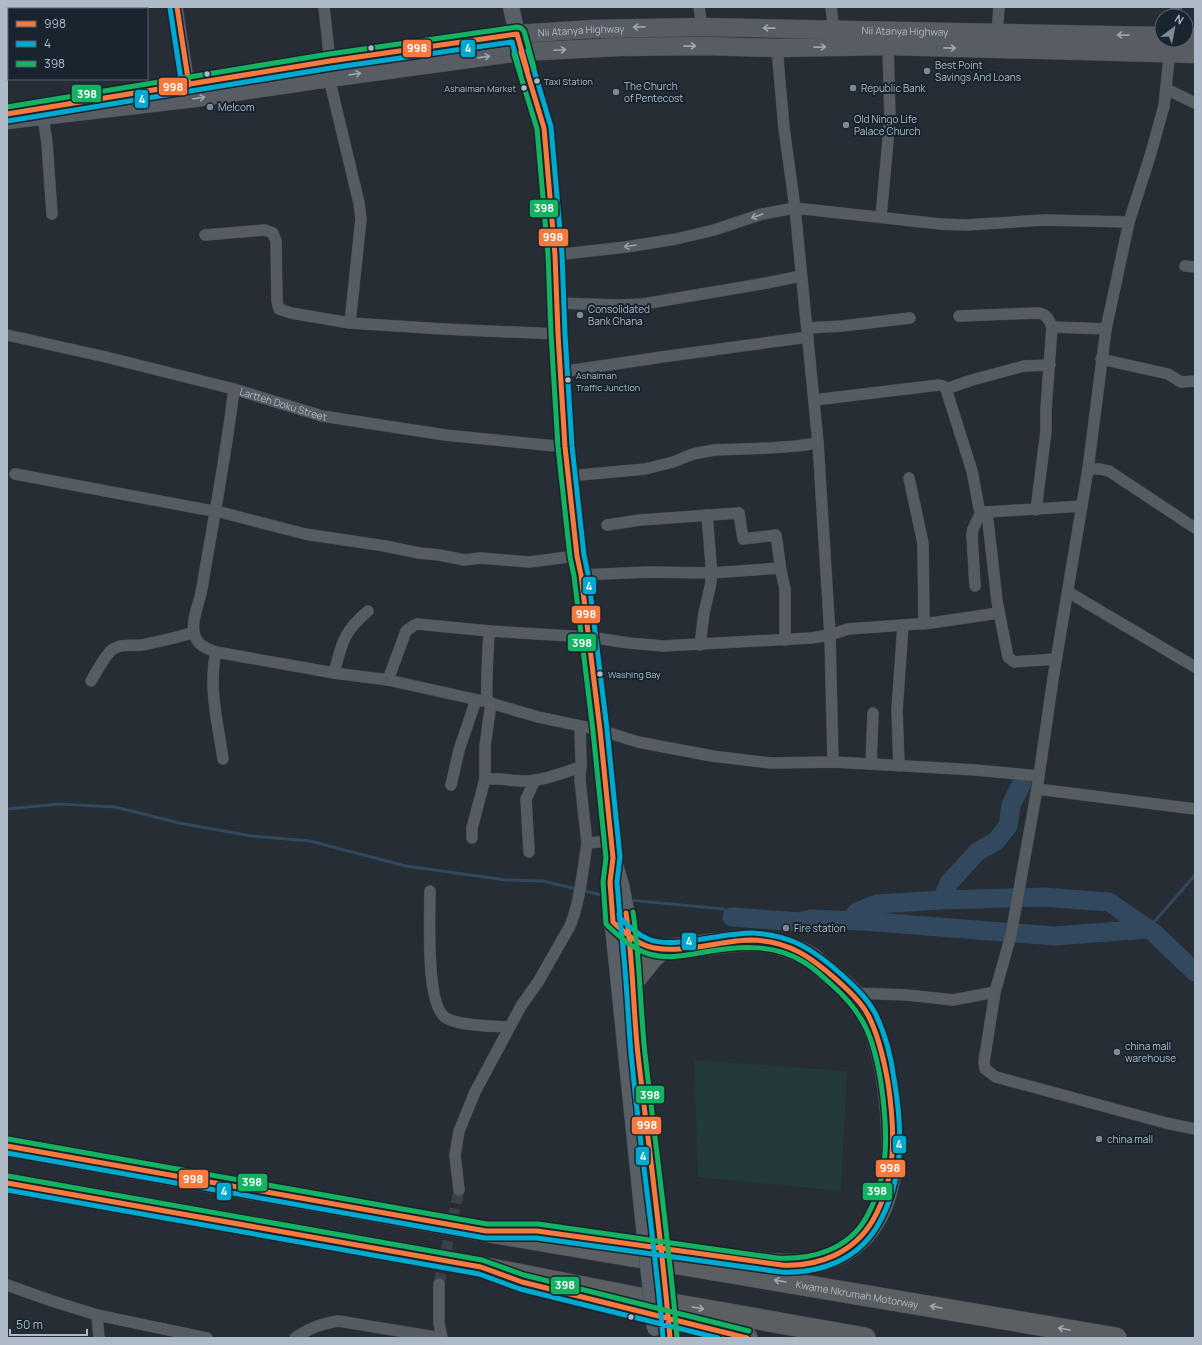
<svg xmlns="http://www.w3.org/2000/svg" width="1202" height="1345" font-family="Manrope,sans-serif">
<rect width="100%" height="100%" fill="#262d34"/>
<!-- green -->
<path fill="#23393a" d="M694 1060 847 1071 841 1191 698 1177Z"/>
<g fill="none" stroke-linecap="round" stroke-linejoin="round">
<!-- stream -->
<path stroke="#31485f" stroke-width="3" d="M7 809 59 804 115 807 179 823 252 836 310 841 406 866 506 880 543 881 606 896
M629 900 724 909 732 917
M1148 929 1195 875"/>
<!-- river -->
<path stroke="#31485f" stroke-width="19" d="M942 900 949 883 977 852 996 841 1008 826 1011 805 1022 783
M732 917 800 922 811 919 863 921 1054 936 1148 929
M850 920 857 912 877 904 942 900 1043 897 1109 902 1154 933 1195 972"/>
<!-- street-tunnel -->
<path stroke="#3a424a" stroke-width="11" stroke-dasharray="11 5.5" stroke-linecap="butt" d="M439 1284 459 1190"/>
<!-- street casing -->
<g stroke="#44494f" stroke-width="12">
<g id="street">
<path d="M177 7 189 85"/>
<path d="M324 7 330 61"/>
<path d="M699 7 702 27"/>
<path d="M831 7 834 30"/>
<path d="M1175 16 1176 7"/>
<path d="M997 33 999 7"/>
<path d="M1171 40 1164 106 1151 153 1129 222 1106 329 1088 469 1053 679 1037 789 1011 935 995 992 984 1062 985 1069 996 1077 1166 1123 1195 1129"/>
<path d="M777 48 784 128 795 208 818 443 830 635 833 762"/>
<path d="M329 78 359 203 361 219 350 323"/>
<path d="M1166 89 1195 103"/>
<path d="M43 116 47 143 52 214"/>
<path d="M881 217 890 118 888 46"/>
<path d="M205 235 265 230 273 233 276 241 277 301 279 309 291 313 350 323 443 329 558 334"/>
<path d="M555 255 626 247 676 239 714 230 762 214 795 208 940 224 967 225 1045 220 1129 222"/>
<path d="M1185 266 1195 267"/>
<path d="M557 303 618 305 643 304 761 284 801 276"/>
<path d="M959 316 1038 313C1047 314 1049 320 1052 327L1046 409V431L1036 510"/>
<path d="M1052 327 1106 329"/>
<path d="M807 328 842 326 910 318"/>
<path id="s1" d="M7 335 106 357 234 389 322 416 445 435 565 447"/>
<path d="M1101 359 1168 374 1181 382 1195 381"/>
<path d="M560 372 662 357 808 337"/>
<path d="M234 389C226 456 213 522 202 588 200 602 191 619 194 633 197 645 205 648 216 652L334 673 388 680 487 702 538 717 600 730 638 742 712 756 771 763 833 762 871 764 976 770 1039 776"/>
<path d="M946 389 972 380 1024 366 1050 365"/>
<path d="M814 400 939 385 943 386 946 389 972 471 979 508 981 512"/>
<path d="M1088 469H1100L1109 471 1195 528"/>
<path d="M15 474 202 509 216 511 305 534 385 546 419 553 439 555 465 560 481 558 529 562 577 556"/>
<path d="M569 476 645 469 673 462 693 454 714 450 769 448 797 446 818 443"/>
<path d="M909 478 923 543 924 624"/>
<path d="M981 512H987L1082 506"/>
<path d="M987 512 997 601 1008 657 1014 662 1056 659"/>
<path d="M607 525 640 520 739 513 743 539 776 535 781 571 785 589V640"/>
<path d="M581 575 649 572 711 573 780 568"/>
<path d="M975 586 972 535 973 529 981 512"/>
<path d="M1068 592 1195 667"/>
<path d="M700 645 704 613 711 583V564L707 515"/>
<path d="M216 652C208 687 218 724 223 759"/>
<path d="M334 673C342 643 343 632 368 611"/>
<path d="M388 680 406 631 413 626 417 624 489 631"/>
<path d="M91 681C96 673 105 655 112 650 121 643 132 646 142 645 160 641 177 638 194 632"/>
<path d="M487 702C486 678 488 655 489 631L589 637 629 643 663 646 811 638 830 635 848 629 931 623 999 613"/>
<path d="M580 727 581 762 580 780 587 843"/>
<path d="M871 764 873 713"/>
<path d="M899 766 897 710 903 625"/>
<path d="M485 779C499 778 512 781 526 781 543 781 564 772 581 767"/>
<path d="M451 785 459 750 476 700"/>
<path d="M1037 789 1195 809"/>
<path d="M472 838V828L485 779V746L491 703"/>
<path d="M529 852 526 799 535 780"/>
<path d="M430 891C430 914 425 1006 446 1018 460 1026 493 1026 509 1027"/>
<path d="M852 993 907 995 953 1000 995 992"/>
<path d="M459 1190 455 1155 459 1131 475 1092 521 1006 538 982 570 926C580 902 583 869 587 843L611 841"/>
<path d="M439 1284V1323L442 1338"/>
<path d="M7 1285 52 1301 97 1315 207 1338"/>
<path d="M97 1315 99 1338"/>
<path d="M295 1338C310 1328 320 1324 338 1321L442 1338"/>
</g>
</g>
<!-- secondary casing -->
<g stroke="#44494f" stroke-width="17">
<path id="secondary" d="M511 7 521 52 544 128 555 255 558 334 565 447 577 556 581 575 589 637 613 858 621 885 627 915 633 982 638 1050 660 1235
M612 868 610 882V897L645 1237
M669 1326 670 1338"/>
</g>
<!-- primary casing -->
<g stroke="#434a51" stroke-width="19">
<g id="primary">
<path d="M1186 37H1195"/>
<path id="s2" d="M124 95 189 85 330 61 517 34 593 29 702 27 1162 36"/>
<path d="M7 120 195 98 329 78 521 52 620 47 705 46 777 48 888 46 1195 54"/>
</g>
</g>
<!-- highway casing -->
<g stroke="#424950" stroke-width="22">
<g id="highway">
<path d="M613 922C623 930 634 940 645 946 659 952 673 949 688 947 711 945 736 939 760 941 775 942 800 950 813 959 818 963 823 968 828 972 836 979 846 986 853 994 879 1024 886 1066 890 1105 894 1150 896 1197 865 1234 830 1273 781 1266 735 1259"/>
<path d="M633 982 654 956 662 950"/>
<path id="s3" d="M7 1146 466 1228 1116 1338"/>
<path d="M7 1183 481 1267 655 1301 865 1338"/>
<path d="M649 1313 747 1338"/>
</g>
</g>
<!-- street -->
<use href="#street" stroke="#555c62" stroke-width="11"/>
<!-- secondary -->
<use href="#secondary" stroke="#595f67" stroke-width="16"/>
<!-- primary -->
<use href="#primary" stroke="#585d64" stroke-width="18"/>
<!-- highway -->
<use href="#highway" stroke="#5b5f61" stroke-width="21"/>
<!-- secondary-bridge casing -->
<g stroke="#44494f" stroke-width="17" stroke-linecap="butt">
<path id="secondary-bridge" d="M660 1235 669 1326
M645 1237 655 1328"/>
</g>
<!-- secondary-bridge -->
<use href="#secondary-bridge" stroke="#595f67" stroke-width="16"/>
<!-- bus-1 casing -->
<g stroke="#19242f" stroke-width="8">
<path id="bus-1" d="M177 7 189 85
M7 114 330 61 517 34 527 70
M626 913C633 960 633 1008 638 1055 649 1149 662 1243 670 1338
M7 1146 486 1231H537L782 1265C818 1267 854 1253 873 1220 897 1178 895 1130 888 1083 884 1060 879 1036 868 1015 861 1002 849 991 838 981 811 957 789 941 751 940 719 940 671 958 642 944 631 939 622 930 613 922L610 882 613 858 600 730 581 575 577 556 565 447 558 334 555 255 544 128 521 52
M7 1183 481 1267 522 1282 747 1338"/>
</g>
<!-- bus-2 casing -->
<g stroke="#19242f" stroke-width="8">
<path id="bus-2" d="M170 8 182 86
M8 121 331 68 512 42 520 72
M619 914C626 960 627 1006 631 1053 640 1148 655 1243 663 1338
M7 1153 485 1238H537L781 1272C819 1274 858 1260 878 1225 904 1179 903 1131 894 1079 891 1056 885 1033 875 1013 867 998 854 986 842 975 814 950 792 935 753 933 723 932 674 950 648 939 637 934 628 926 620 918L617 882 620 857 607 729 588 574 584 555 572 446 565 334 562 254 551 127 528 50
M7 1190 479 1274 520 1289 718 1338"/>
</g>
<!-- bus-3 casing -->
<g stroke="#19242f" stroke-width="8">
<path id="bus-3" d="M7 107 329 54 517 27 521 28 524 31 534 68
M633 912C640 959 640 1007 645 1054 656 1149 669 1243 677 1337
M8 1139 487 1224H538L777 1258C811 1260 848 1250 866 1218 890 1175 888 1131 881 1083 874 1039 865 1014 831 984 822 976 813 967 802 961 771 942 734 947 699 953 683 956 665 959 649 954 633 949 621 938 609 927L606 924 603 882 606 858 593 731 574 576 570 557 558 447 551 334 548 255 537 129 514 54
M8 1176 482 1260 524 1275 749 1331"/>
</g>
<!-- bus-1 -->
<use href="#bus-1" stroke="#f6793e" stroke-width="5"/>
<!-- bus-2 -->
<use href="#bus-2" stroke="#00a9ce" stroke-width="5"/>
<!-- bus-3 -->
<use href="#bus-3" stroke="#13b361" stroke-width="5"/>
</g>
<!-- one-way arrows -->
<defs><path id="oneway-shaft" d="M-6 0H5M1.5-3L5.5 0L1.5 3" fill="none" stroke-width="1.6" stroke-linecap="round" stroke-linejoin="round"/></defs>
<g stroke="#9da7b3">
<use href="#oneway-shaft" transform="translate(639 27) rotate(179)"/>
<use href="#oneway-shaft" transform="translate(769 28) rotate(-179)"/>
<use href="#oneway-shaft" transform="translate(1123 35) rotate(-179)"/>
<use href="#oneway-shaft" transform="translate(690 46) rotate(-1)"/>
<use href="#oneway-shaft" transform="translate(820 47) rotate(-1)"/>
<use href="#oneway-shaft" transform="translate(950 48) rotate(1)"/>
<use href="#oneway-shaft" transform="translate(560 50) rotate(-3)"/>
<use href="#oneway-shaft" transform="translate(484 57) rotate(-8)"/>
<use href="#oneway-shaft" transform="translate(355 74) rotate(-8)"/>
<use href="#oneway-shaft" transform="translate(199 98) rotate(-8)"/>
</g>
<g stroke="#98a2ae">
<use href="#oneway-shaft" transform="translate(757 216) rotate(160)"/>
<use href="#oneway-shaft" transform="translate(630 246) rotate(171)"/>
</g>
<g stroke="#9da8b3">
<use href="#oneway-shaft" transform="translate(780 1281) rotate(-170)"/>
<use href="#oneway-shaft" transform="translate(936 1307) rotate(-170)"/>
<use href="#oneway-shaft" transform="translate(698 1308) rotate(10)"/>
<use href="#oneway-shaft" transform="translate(1064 1329) rotate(-170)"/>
</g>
<!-- markers -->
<g fill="#aebac7" stroke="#19242f" stroke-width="1.5">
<circle cx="371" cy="48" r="3.5"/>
<circle cx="207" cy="74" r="3.5"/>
<circle cx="537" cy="81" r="3.5"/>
<circle cx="524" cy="88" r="3.5"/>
<circle cx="568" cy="380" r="3.5"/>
<circle cx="600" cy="674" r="3.5"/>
<circle cx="631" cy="1317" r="3.5"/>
</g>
<g fill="#7e8994" stroke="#19242f" stroke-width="1.5">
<circle cx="927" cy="71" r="4"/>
<circle cx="853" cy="88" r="4"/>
<circle cx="616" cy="92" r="4"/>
<circle cx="210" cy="107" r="4"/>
<circle cx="846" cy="125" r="4"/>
<circle cx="580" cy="315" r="4"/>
<circle cx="786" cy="928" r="4"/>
<circle cx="1117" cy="1052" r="4"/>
<circle cx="1099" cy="1139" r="4"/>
</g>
<g text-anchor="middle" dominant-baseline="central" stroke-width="4" stroke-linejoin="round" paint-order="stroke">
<!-- bus labels -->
<g font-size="9" fill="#aebac7" stroke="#19242f" text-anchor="start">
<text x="544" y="81">Taxi Station</text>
<text x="516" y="88" text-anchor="end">Ashaiman Market</text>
<text x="576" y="375">Ashaiman<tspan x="576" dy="12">Traffic Junction</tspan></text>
<text x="608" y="674">Washing Bay</text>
</g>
<!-- street labels -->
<g font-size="10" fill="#aebac7" stroke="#19242f">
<text stroke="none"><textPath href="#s2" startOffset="462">Nii Atanya Highway</textPath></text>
<text stroke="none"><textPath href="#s2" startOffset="786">Nii Atanya Highway</textPath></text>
<text stroke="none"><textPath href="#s1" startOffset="285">Lartteh Doku Street</textPath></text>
<text stroke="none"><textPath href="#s3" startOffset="863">Kwame Nkrumah Motorway</textPath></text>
</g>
<!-- poi labels -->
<g font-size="10" fill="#aebac7" stroke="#19242f" text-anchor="start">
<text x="935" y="65">Best Point<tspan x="935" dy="12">Savings And Loans</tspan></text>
<text x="624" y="86">The Church<tspan x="624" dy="12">of Pentecost</tspan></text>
<text x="861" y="88">Republic Bank</text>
<text x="218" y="107">Melcom</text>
<text x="854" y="119">Old Ningo Life<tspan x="854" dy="12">Palace Church</tspan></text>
<text x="588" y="309">Consolidated<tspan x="588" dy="12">Bank Ghana</tspan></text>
<text x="794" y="928">Fire station</text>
<text x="1125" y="1046">china mall<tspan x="1125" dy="12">warehouse</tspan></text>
<text x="1107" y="1139">china mall</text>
</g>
</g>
<g stroke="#19242f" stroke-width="1.5">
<rect x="460" y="39" width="16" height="19" rx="4" fill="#00a9ce"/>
<rect x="402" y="39" width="30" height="19" rx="4" fill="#f6793e"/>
<rect x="158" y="77" width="30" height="19" rx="4" fill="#f6793e"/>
<rect x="71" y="84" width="31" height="19" rx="4" fill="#13b361"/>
<rect x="134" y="89" width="15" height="20" rx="4" fill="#00a9ce"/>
<rect x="529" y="199" width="30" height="19" rx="4" fill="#13b361"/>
<rect x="538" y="228" width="31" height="19" rx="4" fill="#f6793e"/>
<rect x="582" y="576" width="15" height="19" rx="4" fill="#00a9ce"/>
<rect x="571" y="605" width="30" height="19" rx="4" fill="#f6793e"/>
<rect x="567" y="633" width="30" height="19" rx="4" fill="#13b361"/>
<rect x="681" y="932" width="16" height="19" rx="4" fill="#00a9ce"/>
<rect x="635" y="1085" width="30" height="19" rx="4" fill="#13b361"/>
<rect x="631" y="1116" width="31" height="19" rx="4" fill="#f6793e"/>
<rect x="892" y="1135" width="15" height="19" rx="4" fill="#00a9ce"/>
<rect x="635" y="1146" width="15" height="20" rx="4" fill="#00a9ce"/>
<rect x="875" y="1159" width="31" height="19" rx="4" fill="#f6793e"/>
<rect x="178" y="1169" width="31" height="20" rx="4" fill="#f6793e"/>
<rect x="237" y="1173" width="31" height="19" rx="4" fill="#13b361"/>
<rect x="862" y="1182" width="31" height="19" rx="4" fill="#13b361"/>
<rect x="216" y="1182" width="16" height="19" rx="4" fill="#00a9ce"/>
<rect x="550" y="1276" width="30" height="19" rx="4" fill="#13b361"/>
</g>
<g font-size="11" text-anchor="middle" font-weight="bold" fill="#fff">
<text x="468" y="52">4</text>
<text x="417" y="52">998</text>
<text x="173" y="91">998</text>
<text x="87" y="98">398</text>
<text x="142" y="103">4</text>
<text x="544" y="212">398</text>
<text x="553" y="241">998</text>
<text x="589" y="590">4</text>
<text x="586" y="618">998</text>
<text x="582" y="647">398</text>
<text x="689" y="945">4</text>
<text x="650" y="1099">398</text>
<text x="647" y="1129">998</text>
<text x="899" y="1148">4</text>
<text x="643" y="1160">4</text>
<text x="890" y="1172">998</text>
<text x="193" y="1183">998</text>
<text x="252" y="1186">398</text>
<text x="877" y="1195">398</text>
<text x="224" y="1195">4</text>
<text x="565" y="1289">398</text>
</g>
<!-- border -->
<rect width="1202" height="1345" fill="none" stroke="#aebac7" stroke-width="16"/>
<!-- legend -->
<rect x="8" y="8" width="140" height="72" fill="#19242f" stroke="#55606c"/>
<rect x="16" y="21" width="20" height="6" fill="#f6793e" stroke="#55606c"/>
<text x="44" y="28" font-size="12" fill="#aebac7">998</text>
<rect x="16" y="41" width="20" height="6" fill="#00a9ce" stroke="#55606c"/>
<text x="44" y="48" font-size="12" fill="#aebac7">4</text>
<rect x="16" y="61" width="20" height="6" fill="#13b361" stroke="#55606c"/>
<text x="44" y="68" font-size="12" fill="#aebac7">398</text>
<!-- north arrow -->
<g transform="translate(1174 28) rotate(32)"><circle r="19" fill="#19242f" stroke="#55606c"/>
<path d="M0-3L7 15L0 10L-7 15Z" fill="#7e8994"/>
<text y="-6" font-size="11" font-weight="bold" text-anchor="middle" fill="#aebac7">N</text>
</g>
<!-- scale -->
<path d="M10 1329v6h77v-6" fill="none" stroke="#aebac7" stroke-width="2"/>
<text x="16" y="1329" font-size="12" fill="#aebac7" stroke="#19242f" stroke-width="3" paint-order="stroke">50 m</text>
</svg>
